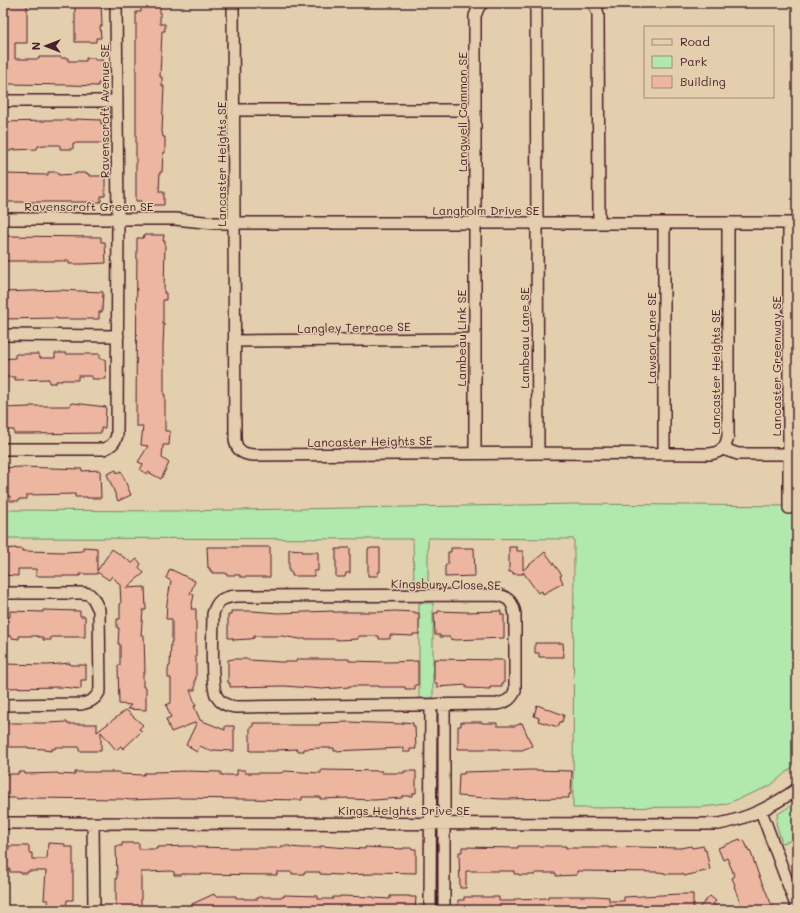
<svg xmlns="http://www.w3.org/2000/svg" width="800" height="913" font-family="Mali,sans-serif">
<rect width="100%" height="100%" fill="#e3cfad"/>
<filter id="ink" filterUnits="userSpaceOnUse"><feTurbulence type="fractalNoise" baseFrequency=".025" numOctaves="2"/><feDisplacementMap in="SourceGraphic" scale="8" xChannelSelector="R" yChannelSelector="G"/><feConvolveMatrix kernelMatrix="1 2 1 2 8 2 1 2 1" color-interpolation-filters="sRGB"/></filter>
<g filter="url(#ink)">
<!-- green -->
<path fill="#b1e8ab" stroke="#7e846b" d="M793 476H797V763L770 786 726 804 703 807 573 808 574 539 428 538V586H414L413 539 3 538V510L179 511 576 504 793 506Z
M419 603H433V698H419Z
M795 803 797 805V834L790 841 782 843 776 823 778 814Z"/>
<!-- building -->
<path fill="#edb6a1" stroke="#4a1f2b" d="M3 3H27V43H15V59H39V57H61V58H68V61H86V58H95V60H103L102 83H98V86L71 85 7 84V79H3V56H6V39H3Z
M75 3H101L102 26H100L101 38H96V42H75Z
M141 3H160V24H165V31H162L160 77H162V86H164L162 131 163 137H165V153H163L162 172H160L159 192H164V205H141V201H136V12H141Z
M76 119 101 120V124H104V143H73V149H60V145H42V146H38L37 149 11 150V151H4L3 149V122L45 121V120H76Z
M48 172H58V175L76 174V173H85L89 174V176H105V196H101V202H3V174L48 175Z
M144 235H164L163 241H165L164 293H166V300H163V324H164L163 345V359H164V395H165V431H170L169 445H163L162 458 169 463 161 479 148 472 147 474 140 470 143 464 138 462 148 446 141 445 143 426H136L137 238H143Z
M3 236 101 237V242H105L106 263 82 264H69V261H5V259H3Z
M59 290 103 292 102 312H99V319H57V318L3 319V292Z
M55 353H66V354H100V359H105L106 379H92V376H78V380H62V381H56V383H49V379L15 380V377H3V359L15 358V355L16 354H39L40 358H55Z
M73 403 106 407 105 428H101V433L28 434H14V430H3V408L30 407V406H70V404Z
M21 467 82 469V471L100 470 101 498H87V497H75V494L27 495V499H19V501H10V496H3V468Z
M116 470 117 473 121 471 131 495 118 501 107 474Z
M83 547 97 548V571L112 549 132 563 137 559 141 564 139 567 144 573 126 588 145 587 146 610H143L141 635H144L145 673H143V687H146V710L127 709 131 705 119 704 118 665H120V644H118L119 628H117V619H120V604H121L120 585 112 576 109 580 97 572V574H80V576H36V569H18V576L3 575V549L16 548V549H22V551L66 552 83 551Z
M207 547H270V577H240V575H226V573H212V571H210V568H208Z
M509 547H517V551H523V570L545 552 562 575 560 576 563 583 543 594 542 591 538 593 523 572V574H513V572H509Z
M341 548H350V573H346L345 577H336V549H341Z
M372 548H380V572H378V576H368V549Z
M451 548H474L475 576 445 577V566L448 564V552H451Z
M289 549 302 550V552H318V571H314V576H292V572H289Z
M170 569 195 581 190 594 194 595 191 609H196V679H195V690H190L196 706H194L200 720 225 730V726H234V751L213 750V752L200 746 197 752 190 748 191 747 186 745 197 722 171 732 166 719 171 717 166 705 171 703V678H168V670L169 666H170L171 642H172V619H166L167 603 171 581 166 578Z
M43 610 80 611V616H85V637H51V640H43V637H38V636H19V639L12 638V636H5L6 617H10V611L43 612Z
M231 611H252L278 613 333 611V612H379L395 611 415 612V613H419V634H413V636L390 635V639H379V636H358V639L337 640V639H300L282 636H254V638L250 639 233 640V638H228V615H231Z
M438 611 466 612 501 611V615H504V638L455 640 450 639V637H440V635H435L434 613H438Z
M535 643H563L564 657H539V653H535Z
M233 659H249V660L281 662H296L297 659H349V661L390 662 418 661V685H415V689H405V687H379V686H349V687L322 689 285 686 230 687V683H228V660Z
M434 659 504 660V683H502V687H490V689L466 688V685L437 687V683H434Z
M70 663V665H86V680H81V689L62 687 3 688V664L48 665Z
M537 705 564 715 562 722H560L558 727 538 721 539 718 534 716Z
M126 710 143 725 139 729 142 731 123 749 121 746 116 750 101 732V751H79V747H55V749H51V751L44 750V749L28 748V747H3V723H47L67 722V724H97V732Z
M348 722 403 724V722L413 723V726H415L416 749H410V752H403V748L334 751V748H318L304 749V751H297V749L277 750V751H250V727H253V723H274V725H320V723Z
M461 722H482V723H497V726H515L522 723 532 746 522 750H499V749H458V726H461Z
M237 770H245V773H280L284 772V771L321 773V770L382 771V773H404V771H416V793H413V796H402V798L374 800 348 799V798L320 799V797H302V800L181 798 131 800 122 799 27 798 17 799V798H3V774H18V772H25V774L58 773V774L75 775V772H120V774L144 775V773H154V772L186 771 221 772V775H237Z
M531 770 572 771 571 794H569V798L502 799 458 796 459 774H464V772Z
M740 839 741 841 744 840 749 851 750 850 759 876 774 910H743L734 886 735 885 732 878 734 877 733 872 727 858 723 860 718 848Z
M48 843 65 844V847H73V900H67L66 910H49L48 900H44L46 871H28V873H20V872H10V869H5V854H8L9 846H29V853H32V859H47Z
M122 843H139V849H157V847L187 846H193V847L238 848H281V846H290V847L302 848H320V846L365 849V847L403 849V848H412V849H416V873L374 872V874L340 875 320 874V872H304V874H292V872H277V875L182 874V875H174V872L171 871 145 872H141V910H116V878H117L116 846H122Z
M518 846H566V848H599V847H609V848L636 847 680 848 691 846 692 848 704 846V850H706L710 870 684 876 683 874H665V873L658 872 577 871V875L556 876V873H535V875H519V874H514V871H466V888H460L459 852H462V847L518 848Z
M214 894 215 896H236V898H244V899H258V897H284V895L318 896V899H333V897H340V896L374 897V898L390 899V896H410V897H416L415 910H195L192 904Z
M680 894H693V910H458V900H464V897H499V901H514V899L548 898V896H595L609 897V901H624V897Z
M710 896 716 901 713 904 720 910H697Z"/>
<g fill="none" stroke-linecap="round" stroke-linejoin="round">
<!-- minor casing -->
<g stroke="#4a1f2b" stroke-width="14">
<path id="minor" d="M233 3 235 439C236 450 242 454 253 455L538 453 710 454C722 452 727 446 728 435V223
M536 3 538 453
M593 3 597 10 598 15 599 223
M3 101H117
M235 110H475
M3 219H175L214 223H797
M3 335 118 336
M234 341 474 339
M3 449H104C111 446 115 443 117 435L118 219 116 3
M723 449 738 454H789
M475 453V16L479 6 483 3
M664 454V223
M789 508V223
M3 593H82L89 594 93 598 99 610 100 690C96 699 91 702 81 704L3 705
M497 595C509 597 513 603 515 614V691C511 700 506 702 497 704L235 707C227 706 221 704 217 697 210 686 213 630 213 614 217 600 222 598 235 596Z
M761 811 797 908
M3 823 719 824C749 818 771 807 797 789
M93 823 94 910
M430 910 431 705
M444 910V705"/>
</g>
<!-- minor -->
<use href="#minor" stroke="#e3cfad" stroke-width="11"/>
</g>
</g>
<g text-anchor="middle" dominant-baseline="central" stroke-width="3" stroke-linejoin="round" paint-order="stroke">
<!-- street labels -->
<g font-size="12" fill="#4a1f2b" stroke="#e3cfad">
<text transform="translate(104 111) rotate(-90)">Ravenscroft Avenue SE</text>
<text transform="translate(462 112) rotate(-90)">Langwell Common SE</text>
<text transform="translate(221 164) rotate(-90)">Lancaster Heights SE</text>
<text x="89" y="206">Ravenscroft Green SE</text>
<text x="486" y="210">Langholm Drive SE</text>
<text transform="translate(354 327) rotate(-1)">Langley Terrace SE</text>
<text transform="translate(461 338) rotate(-90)">Lambeau Link SE</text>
<text transform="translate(524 338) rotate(-90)">Lambeau Lane SE</text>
<text transform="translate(651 338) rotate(-90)">Lawson Lane SE</text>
<text transform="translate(776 366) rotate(-90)">Lancaster Greenway SE</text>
<text transform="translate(715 372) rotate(-90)">Lancaster Heights SE</text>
<text transform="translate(370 441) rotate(-1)">Lancaster Heights SE</text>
<text transform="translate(446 584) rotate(1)">Kingsbury Close SE</text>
<text x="404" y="810">Kings Heights Drive SE</text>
</g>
</g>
<!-- margin -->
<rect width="800" height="913" fill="none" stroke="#e3cfad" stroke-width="16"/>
<rect x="8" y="8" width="784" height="897" fill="none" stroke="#4a1f2b" stroke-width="1.5" filter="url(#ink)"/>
<!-- legend -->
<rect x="644" y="26" width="130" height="72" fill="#e3cfad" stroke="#a68979"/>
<rect x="652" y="39" width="20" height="6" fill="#e3cfad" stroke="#a68979"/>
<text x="680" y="46" font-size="12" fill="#4a1f2b">Road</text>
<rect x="652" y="56" width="20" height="12" fill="#b1e8ab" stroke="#a68979"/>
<text x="680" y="66" font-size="12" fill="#4a1f2b">Park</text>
<rect x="652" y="76" width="20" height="12" fill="#edb6a1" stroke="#a68979"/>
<text x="680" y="86" font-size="12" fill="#4a1f2b">Building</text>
<!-- north arrow -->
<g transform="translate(46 46) rotate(270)" stroke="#e3cfad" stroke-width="3" paint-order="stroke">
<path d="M0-3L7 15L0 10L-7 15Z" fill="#4a1f2b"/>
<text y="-6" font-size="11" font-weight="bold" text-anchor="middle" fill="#4a1f2b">N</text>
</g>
</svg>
